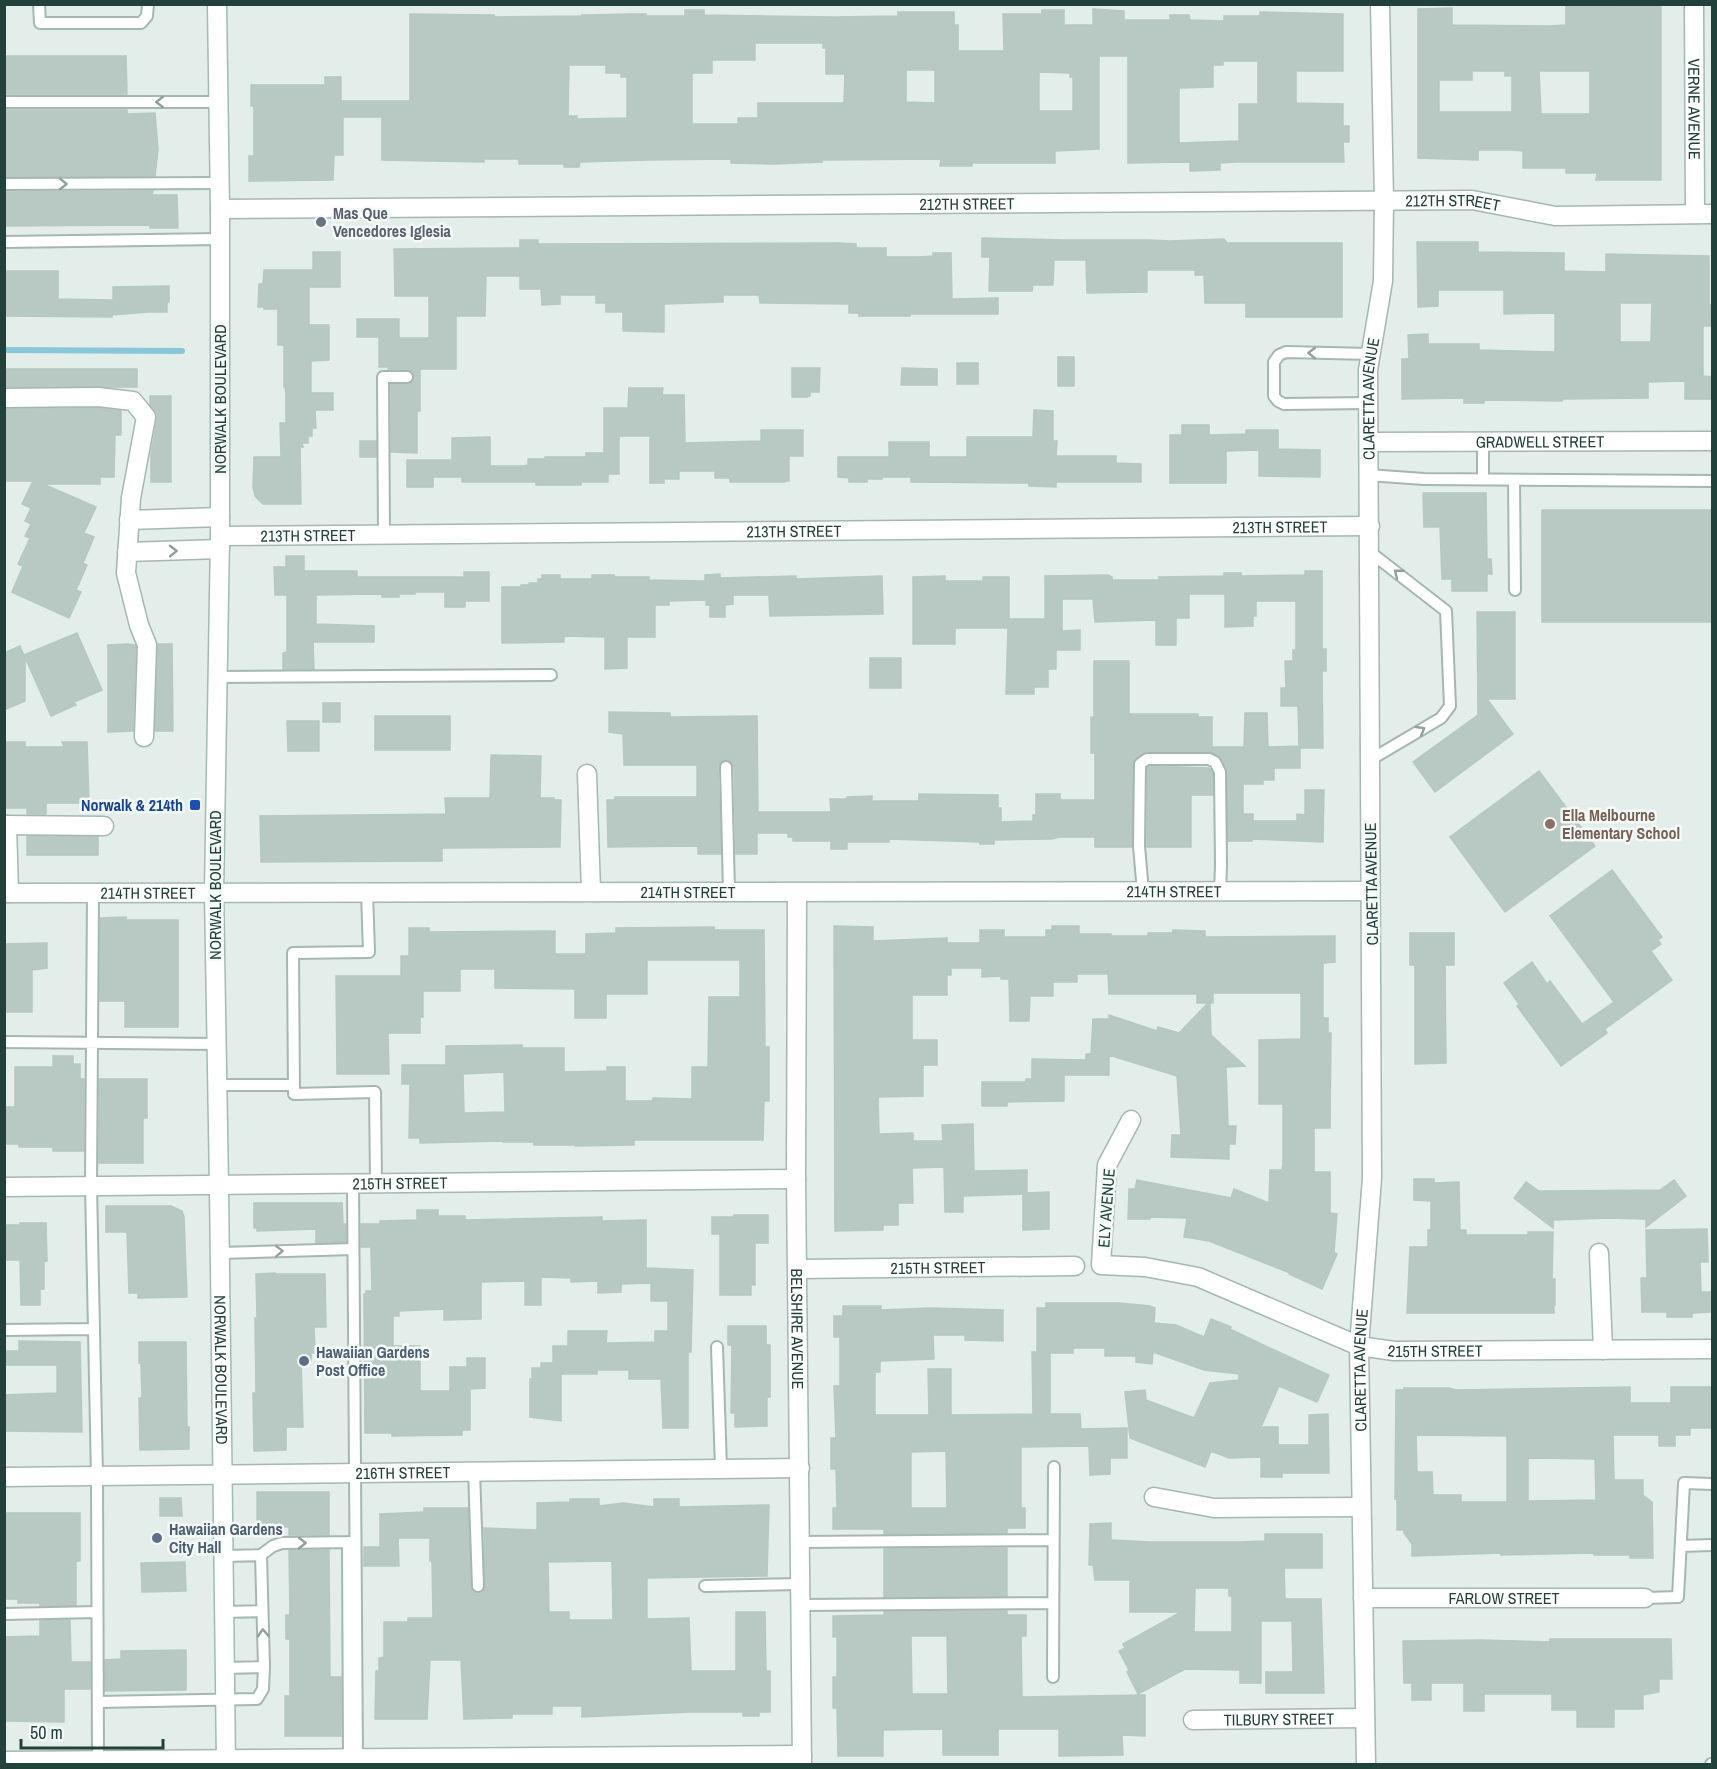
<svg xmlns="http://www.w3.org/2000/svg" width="1717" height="1769" font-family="'Archivo Narrow',sans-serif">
<rect width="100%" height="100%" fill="#e3eeea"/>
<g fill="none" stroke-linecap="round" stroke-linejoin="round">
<!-- stream -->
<path stroke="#87c7d7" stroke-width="6" d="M4 350 182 351"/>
</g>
<!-- building -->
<path fill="#b8c9c3" stroke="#b5c8c1" stroke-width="1.5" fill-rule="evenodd" d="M1614 4H1661V180H1596L1597 173H1566V168H1523V151L1513 150H1478V160L1418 158V9L1452 8V25L1549 26 1566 25V6H1614ZM1472 71H1505V76H1512V112H1439V80H1472ZM1539 71H1590V114H1541Z
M1093 9 1124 11V20H1170V15H1189L1190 20 1224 21V16H1260V12L1343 14V71H1296V103L1343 104V126H1349V142H1343L1344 162H1235L1220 163V170L1190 171V162L1128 163V56H1099V149L1055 151V163H972V166H940L941 159 822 160V162L774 164 731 163V159L648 160 580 162 579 167H564V164H519V159H484V162L382 160V117H343V155H334L333 180 249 181V156H254V106H251V85H325V77H341V101H410V14L494 15V17L582 16V15L630 14H646V16H685V10H704V15L834 17 898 16V12H954V25H958V51H1004L1003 14H1042V10H1064V25H1093ZM755 43H823V48H826V74H845L844 103H758V118H738V124H692V73H712V60H755ZM1223 61H1258V104H1239V141L1179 143V88L1213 87V65H1223ZM569 65H606V73H621V77H627V118L577 119V116H568ZM906 70H935V103L906 102ZM1039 72 1070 73V77H1073V111H1039Z
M4 56H126L127 94H4Z
M4 110H127V114L155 113 158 150 155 176 4 177Z
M153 191 152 195H177L178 228H150V225L4 226V192Z
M982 238 1062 240H1149L1170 241 1224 239 1227 243H1342V317H1246V303H1205L1204 275H1195V270H1147V292L1087 293 1086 260H1054L1053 285H1033L1032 291H989L990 257H982Z
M520 240H538V244L839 243 856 244V248H886V257H919L933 256V253H951L952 299 998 298V314H910V316H859V313H849V304L760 303 759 295H723V302L664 304V332L623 331V312H606V303H596V295H560V304L542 305 541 289H520V276H486L485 316H456V369H420V411H417V453L391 452V384H410L414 376 410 370 388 369V367H379V337H357V319H399V338H429V296H395L394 249 520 248Z
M1417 242H1478V252L1564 253V271L1606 272V254L1709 256V305H1713V326H1703V376L1713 377V399H1685V381L1648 382V398L1562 399V401L1484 400V403H1464V398L1402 399V359H1409L1408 335 1428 334V344H1479V350L1555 352V313L1504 314V290H1438V306L1418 307ZM1620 303H1652L1651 342H1620Z
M313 252H340V287H309V325H329V360L311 361V393H333V410H315L316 428H312V436H308V443H302L303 447H300L301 504H263L255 496 253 487 254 457H281L280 423H286V394L285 387H284V345H278V309H264V307H258L259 284H263L264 270H313Z
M4 271H58V299L113 300V287L169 286V302H167V312H148L112 315V317L4 316Z
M1058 357H1074V386H1058Z
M957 363H978V384H957Z
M792 368H820L819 392H810V396L807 397H792Z
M902 368 937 369V385H901Z
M4 369H137V387H4Z
M629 388H663L662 395H684L685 443 761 441V430H803V456H789V481H785V482H730V478H715V471H679V479H664V483H650V436H619V474H608V482H581V485H536V482H462V477H433V487H407V460H452V438L490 437V466H524L528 465V459H545V457H586V453H604V408H628Z
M150 396H171V482H151V454L157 419V414L150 405Z
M97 408 121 411V435H115L114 477H100V484H43L96 507 84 533 94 537 83 563 87 565 76 590 81 592 69 618 12 592 23 566 18 564 30 538 25 536 31 524 25 521 31 508 22 504 33 481H4V409Z
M1034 410 1053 411V441H1057L1056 456H1116V463L1141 464V482H1056V487L1029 486V483L911 482V477H882V479H867V482H849V478L838 477V457H889V442H929V457H967V437H1033Z
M1182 425H1209V435L1246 434V430H1278V449L1320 450V477L1259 476V450L1226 451V483H1170V435H1182Z
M360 441H376V457H360Z
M1423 493H1486L1487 559H1491L1492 574H1487V591H1452V579H1442L1440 527H1424Z
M1542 510H1713V622H1542Z
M286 556H304V571H357V577H464V572H489V601H465V607H445V592H415V594H399V597H382V594L316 595V624L374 626V642H313L314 669H283V653L287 652V595H275L274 567H286Z
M1305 571H1322V649H1326V671H1322L1323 748H1300V768H1274V780H1263V784H1243V814H1253V821H1297V814L1305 815V790H1324L1323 842 1252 839V841H1228L1227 772 1221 758 1209 752H1147L1136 758 1133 763 1132 847H1095V837H1060L1052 839 994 840V844H980V842L889 839V842H847V849H831V841H793V837H788V833H757V854H736L734 767 732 763 726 760 722 761 718 767 721 854H698V846L608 847 607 800H615V797H697V765H624L623 734 609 732V712L670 713V717L757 716 758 812H831L830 799H847V797L872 796V801H919V794L998 795V808H1001V822L1033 821V815H1036V794H1060V800H1095V753H1091V717H1094V661H1129V714H1198V717H1212V747H1244L1245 713H1267L1268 747 1299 746 1298 706H1281V688H1286L1285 661H1293V650H1296V601H1256V616H1253V626L1225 627V594H1189V618H1176V645H1156V620L1095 622 1093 599H1062V631L1080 630V650H1056V669H1048V687H1034V694H1006L1008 628H955V644H913V577L945 576V581H983V577H1009V619H1045V576L1108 575 1112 577V580H1159V577L1224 576V573H1241V576L1305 575Z
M720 574V578L796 576V579L882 576 883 614 770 616 769 595H733V604L725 605V617H710V605H706V600L669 601V605H655V637H627V668L605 669V637L564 636V642L502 643V587H521V585H530L529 583H538V579H542V575H560V579H592V575H614V577H649V580L705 581V575Z
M1477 612H1515V699H1487L1513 734 1435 792 1413 762 1478 715Z
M77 633 102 690 74 702 76 705 51 716 24 655Z
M128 644 135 645 136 647 133 731 108 732V645Z
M158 644H172L173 731H155Z
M20 646 25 658V701L4 710V653Z
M870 658H901V688H870Z
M323 703H340V722H323Z
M375 716H450V750H375Z
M287 721H319V751H288Z
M4 742H25V747H64L62 742H87L89 803H46V814H27V808H4Z
M491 755 541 756 540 798H554V800H561L560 847 442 848V861L261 862 260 816 446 814 445 798H490Z
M1149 766 1209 768 1213 774V795H1191V847H1147V768Z
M1539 771 1595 846 1505 912 1450 837Z
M27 836 98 837V855H27Z
M1612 870 1662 937 1658 940 1661 944 1651 951 1672 980 1605 1029 1607 1033 1561 1066 1517 1006 1519 1004 1504 983 1532 962 1547 984 1550 981 1582 1024 1614 1002 1550 916Z
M126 917V920H178V1027H125V1001H100V918Z
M834 926 873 927V941L947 938V943H980V930H1004V937H1046V930H1052V926H1079V934H1111V936H1148V933H1173V930L1205 931V937L1335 936V962L1323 963V1018H1328V1033H1331L1330 1128H1314V1172H1330V1213L1337 1214 1334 1252 1337 1254 1322 1289 1289 1274 1290 1273 1209 1241 1184 1237 1187 1218 1150 1217V1219H1128L1129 1189H1135L1137 1180 1231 1198 1234 1189 1269 1203 1270 1170H1282L1283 1164V1104H1259V1040L1301 1039V993H1213V1003H1210L1211 1035 1245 1066 1226 1067 1228 1126H1236L1235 1144H1229V1159L1171 1157 1172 1135H1181L1177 1076 1109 1055V1075H1064V1101L1007 1102V1106H982V1082H1026V1079H1032V1059L1086 1060V1054H1091L1093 1019H1109V1015L1157 1031 1158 1027 1179 1033 1208 1003H1197V994H1109L1108 974H1077V982H1053V996H1030L1029 1021H1010L1009 979H1001V976L982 977V968H951V975H947V995H912V1040H937V1065H923V1096L878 1097 879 1134 913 1133V1141H943L942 1125 973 1124 974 1171 1027 1170V1193L1049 1192V1229L1023 1230V1194L963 1196V1212H945L944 1167 912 1168 913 1203H898V1225H883V1230L835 1231Z
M714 927V930H764L765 1047H769V1101H764L763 1140H634V1145L575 1146V1145H534V1142H503V1141L420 1143V1138H409L410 1084H402V1065H446V1046L522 1045V1048H564V1072L607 1071V1067H625V1101H653V1098L692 1099V1067H708L709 997H740V960H647V994H606V1018H575V989L495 988V969H460V991H423V1017H420V1033H388L389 1074H337L336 976H401V956H409V928H429V932L555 931V954H586V934L616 933V928ZM504 1072 505 1112 464 1113 463 1074Z
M1410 933H1454V965H1445L1446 1063 1415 1064V965H1410Z
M47 943V968L32 970V1012H4V944Z
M53 1056H73V1064H80V1079H84V1151H53V1147H19V1144H4V1107H15V1067H53Z
M99 1079H147V1118H143V1163H99Z
M1414 1179H1434V1183L1459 1182 1460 1230H1466V1235H1528V1232H1553L1552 1279H1555V1305H1554V1313H1407L1410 1247H1428V1230H1431V1201L1414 1200Z
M1674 1180 1686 1196 1646 1227V1219L1609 1218 1553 1220V1228L1514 1198 1526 1182 1539 1191 1660 1190Z
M254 1203H342L343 1224H346V1242L316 1243V1229L257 1231V1228H254Z
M106 1206H171L182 1211 184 1217 187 1297 138 1298V1293H129L127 1232H106Z
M417 1210H438V1216H465V1220L602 1217V1221L646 1220V1268L693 1270 691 1352H688V1428H663L661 1379H629V1370H597V1374H561V1421L530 1417V1379H532V1368H541V1363H553V1346H568V1331H607L606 1343 655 1342V1331H668V1301H651V1283L621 1284V1292L598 1293V1281L571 1282V1278L541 1277V1305H525V1281L481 1282V1319L444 1320V1309L399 1311V1316H393V1346H420V1391H450V1367H467V1358H485V1388L470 1389V1430H462V1435L392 1436V1433H365L364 1294H366V1291H372L371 1250V1247H361V1224H380V1221L417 1220Z
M734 1215H768V1243H755V1285H751V1295H720V1234H712V1217H734Z
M20 1223H46L47 1261 44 1262V1289H40V1305H21L20 1260H4V1225H20Z
M1707 1229 1708 1262H1700L1701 1292H1710V1312L1692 1313V1317H1667V1312H1642L1641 1278H1647L1646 1230Z
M275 1273V1274H325L326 1327H314L315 1353H311V1360H301L303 1427H286V1450L254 1451 253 1393H256L255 1318H257L256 1274Z
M1046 1303H1119L1150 1306 1155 1308 1154 1323 1176 1325 1204 1337 1211 1319 1231 1327 1230 1329 1272 1349 1329 1375 1317 1402 1279 1386 1261 1427H1278V1445H1309V1415L1328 1414 1329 1473H1282V1477H1261V1457L1229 1458 1211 1451 1205 1467 1130 1438 1125 1392 1145 1390 1146 1400 1194 1418 1210 1383 1239 1380V1374L1204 1370 1153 1352 1152 1364 1136 1362V1356H1105V1348H1073V1353H1050V1414H1080L1081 1429 1127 1428V1458H1110V1474L1090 1475 1089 1446 1021 1447V1508H1025V1528H1007V1533L884 1534V1529H833V1508H837L836 1469H831V1438H836L834 1386H840V1337H834V1316H843V1306H881V1310L930 1308 1003 1310V1341L965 1340V1335H933L934 1359 880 1361V1372H875V1415H929L928 1369H951V1415L1033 1414 1032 1352H1037V1308H1046ZM946 1451 947 1508H911V1452Z
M728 1326H766V1345H770V1397H767V1426L735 1427V1413H731L732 1345H728Z
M19 1341 80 1342 82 1432 4 1431V1395L57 1393V1365H4V1351H19Z
M139 1342H186L187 1427H189V1449L140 1450 139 1398H142L141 1363H139Z
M1630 1387V1403H1671V1387H1713V1428H1690V1435H1675V1446H1659V1435H1613L1614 1480H1643V1495L1652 1502 1653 1558H1630V1555H1594V1553L1501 1555V1553L1412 1556V1544L1404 1533V1530H1397V1499H1395L1396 1390H1404V1388H1449L1456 1390ZM1416 1435 1507 1436V1502H1461V1495H1433L1432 1472H1417ZM1528 1458 1595 1459 1596 1500 1528 1501Z
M257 1492H329V1535H289V1527H257Z
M160 1498H181L182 1516H160Z
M570 1499H599V1506L623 1503 654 1507V1499H679V1507L769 1505 767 1576 647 1578V1619L689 1618 691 1671H736V1612H765L766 1671H770V1712H759V1716H743V1712H690L582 1717V1706H552V1714H512V1718L464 1719 461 1660H430L427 1719H375L376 1671H379V1658L384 1657V1622H408V1618H433L432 1561H430V1538H398L399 1566H364V1547H380V1514L424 1512V1508H468L471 1586 474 1592 479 1593 484 1590 485 1586 484 1528 537 1530V1503L570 1502ZM612 1561 613 1620H569V1612H549L548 1562Z
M4 1513H80V1561H76V1605L40 1606V1603H18V1599H4Z
M1111 1523V1540L1149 1542H1240L1265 1541V1534H1322V1568H1284L1285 1599H1321L1324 1693H1266V1672H1293L1292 1621H1261V1683H1240V1670L1185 1669 1138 1694 1127 1672 1129 1670 1119 1651 1125 1648 1123 1644 1181 1612H1130V1580H1095L1093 1565H1089L1090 1524ZM1195 1588H1229V1596H1232V1632H1194Z
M1007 1548V1596L884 1597V1549Z
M289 1550H329L330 1677H341V1736H285V1696H290V1639H286V1615H290Z
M185 1562 186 1591 142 1592 141 1563Z
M1007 1611V1615H1026V1636H1021L1022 1697 1145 1695V1736L1122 1735 1123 1755 1059 1756V1729H998V1755H943V1729L883 1730V1756H838L837 1708H833V1677H837V1637H833V1616L884 1615V1612ZM911 1636H947L948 1694H912Z
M70 1620 71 1662H90V1689H64V1722L4 1721V1637L40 1636V1621Z
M1550 1639H1671L1672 1679H1659V1692L1643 1695V1709H1614V1727H1577V1710H1552V1694H1484V1711H1464V1683H1431V1700H1412V1683H1404L1403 1641 1481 1640 1550 1642Z
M186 1650V1690L105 1691V1660L121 1659V1651Z"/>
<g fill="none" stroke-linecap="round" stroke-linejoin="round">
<!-- lane casing -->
<g stroke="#a5b7b2" stroke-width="14">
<path id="lane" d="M39 4 40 23H141L147 16 148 4
M4 102H219
M4 184 220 183
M4 242 220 239
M1368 403 1284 404 1278 401 1274 396V362L1279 355 1286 352 1370 354
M1483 441V479
M1368 475 1424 479 1712 481
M1514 480 1515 590
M384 535 383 377H407
M1370 552 1446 611 1450 706 1441 718 1370 760
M218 677 551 675
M726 767 729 892
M367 892 369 952 293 953 294 1094 375 1092 376 1183
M1143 892 1139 846 1140 764 1147 759H1209L1215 762 1220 772 1221 865 1220 892
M93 893 91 1186 97 1476 98 1760
M4 1042 217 1044
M218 1085H294
M353 1183 357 1759
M220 1253 353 1249
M4 1330 93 1329
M717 1347 721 1469
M474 1471 478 1586
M348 1542 349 1759
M801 1542 1053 1540
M1681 1546 1712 1545
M223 1556 261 1555 273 1546 282 1543 354 1542
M705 1586 801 1584
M1645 1598 1678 1597 1684 1483 1712 1484
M801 1605 1053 1603
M223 1612 262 1611
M4 1614 97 1612
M224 1668 264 1667
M1053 1677 1054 1467
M98 1702 257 1699 263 1689 264 1667 261 1555
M1711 1764H1712"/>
</g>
<!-- street casing -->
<g stroke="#a5b7b2" stroke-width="21">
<g id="street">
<path id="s1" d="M1694 4 1695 214"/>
<path id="s2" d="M220 209 1472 200 1555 216 1712 214"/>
<path d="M4 398 98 397 133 401 146 417 131 498 126 573 139 625 147 645 144 737"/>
<path id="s3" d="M1369 442 1712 441"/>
<path d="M129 520 220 517"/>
<path id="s4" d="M220 536 1370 526"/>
<path d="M127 552 220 549"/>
<path d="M587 774 591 891"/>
<path d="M4 825 104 826"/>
<path d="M7 825 9 893"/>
<path id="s5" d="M4 893 1370 891"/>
<path id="s6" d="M797 893 796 1179 802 1764"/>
<path id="s7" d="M1131 1120 1107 1165 1101 1265 1145 1267 1198 1277 1359 1346 1394 1351 1712 1349"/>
<path id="s8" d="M4 1187 796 1179"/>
<path d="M1599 1253 1603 1350"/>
<path id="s9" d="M798 1269 1075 1266"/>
<path id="s10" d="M4 1477 800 1468"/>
<path d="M1154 1497 1214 1508 1361 1507"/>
<path id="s11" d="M1363 1598H1645"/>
<path id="s12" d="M1193 1720 1365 1718"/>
<path d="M4 1761 802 1755"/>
<path id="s13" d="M1366 1764 1359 1346 1372 1178 1368 370 1383 281 1384 200 1380 4"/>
</g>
</g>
<!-- secondary casing -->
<g stroke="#a0bbb3" stroke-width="21">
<g id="secondary">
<path id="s14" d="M217 4 220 209V536L214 892 219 1186 226 1764"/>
</g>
</g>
<!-- lane -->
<use href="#lane" stroke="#fff" stroke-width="10"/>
<!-- street -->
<use href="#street" stroke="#fff" stroke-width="18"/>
<!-- secondary -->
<use href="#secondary" stroke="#fff" stroke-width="18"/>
</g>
<!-- one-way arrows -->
<defs><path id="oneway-chevron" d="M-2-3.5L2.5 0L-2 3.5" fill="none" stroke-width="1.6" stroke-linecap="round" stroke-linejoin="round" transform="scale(1.5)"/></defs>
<g stroke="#90a09c">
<use href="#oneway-chevron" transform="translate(160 102) rotate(-180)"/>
<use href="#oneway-chevron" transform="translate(63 184)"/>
<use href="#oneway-chevron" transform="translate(1312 353) rotate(-179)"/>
<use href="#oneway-chevron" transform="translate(173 551) rotate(-1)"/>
<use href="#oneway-chevron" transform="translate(1398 573) rotate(-142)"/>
<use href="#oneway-chevron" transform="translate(1421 730) rotate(-30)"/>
<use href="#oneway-chevron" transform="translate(279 1251) rotate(-2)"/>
<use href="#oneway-chevron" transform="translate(302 1543)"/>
<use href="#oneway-chevron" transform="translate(263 1633) rotate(-92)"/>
</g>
<!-- markers -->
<circle fill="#6b7280" stroke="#f4faf7" stroke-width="2" cx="321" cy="222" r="6"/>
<rect fill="#1a4fb4" stroke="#f4faf7" stroke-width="2" x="189" y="799" width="12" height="12" rx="3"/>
<circle fill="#8d6e63" stroke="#f4faf7" stroke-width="2" cx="1550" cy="824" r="6"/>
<g fill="#5c6f8a" stroke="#f4faf7" stroke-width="2">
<circle cx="304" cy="1361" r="6"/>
<circle cx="157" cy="1538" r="6"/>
</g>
<g text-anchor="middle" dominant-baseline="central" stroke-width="5" stroke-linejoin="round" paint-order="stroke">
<!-- street labels -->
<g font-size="16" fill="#21413a" stroke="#f4faf7">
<text stroke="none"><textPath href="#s1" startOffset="105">VERNE AVENUE</textPath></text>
<text stroke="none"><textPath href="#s2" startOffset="747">212TH STREET</textPath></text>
<text stroke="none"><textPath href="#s2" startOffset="1233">212TH STREET</textPath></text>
<text stroke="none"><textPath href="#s13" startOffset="1366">CLARETTA AVENUE</textPath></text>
<text transform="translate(220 399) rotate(-90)">NORWALK BOULEVARD</text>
<text stroke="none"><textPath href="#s3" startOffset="171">GRADWELL STREET</textPath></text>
<text stroke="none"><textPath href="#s4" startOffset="1060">213TH STREET</textPath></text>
<text stroke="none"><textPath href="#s4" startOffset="574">213TH STREET</textPath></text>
<text stroke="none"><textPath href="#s4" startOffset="88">213TH STREET</textPath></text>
<text transform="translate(1371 884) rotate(-91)">CLARETTA AVENUE</text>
<text transform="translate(215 885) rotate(-90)">NORWALK BOULEVARD</text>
<text stroke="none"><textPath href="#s5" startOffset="684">214TH STREET</textPath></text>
<text stroke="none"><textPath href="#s5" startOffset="1170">214TH STREET</textPath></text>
<text stroke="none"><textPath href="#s5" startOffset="144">214TH STREET</textPath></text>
<text stroke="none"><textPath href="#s8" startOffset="396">215TH STREET</textPath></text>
<text transform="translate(1106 1208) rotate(-86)">ELY AVENUE</text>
<text stroke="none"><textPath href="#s9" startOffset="140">215TH STREET</textPath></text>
<text stroke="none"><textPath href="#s6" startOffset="436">BELSHIRE AVENUE</textPath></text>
<text stroke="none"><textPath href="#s7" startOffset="501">215TH STREET</textPath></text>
<text stroke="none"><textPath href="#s14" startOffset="1366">NORWALK BOULEVARD</textPath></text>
<text stroke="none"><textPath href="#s13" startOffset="394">CLARETTA AVENUE</textPath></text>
<text stroke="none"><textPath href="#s10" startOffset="399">216TH STREET</textPath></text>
<text stroke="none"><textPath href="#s11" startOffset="141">FARLOW STREET</textPath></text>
<text stroke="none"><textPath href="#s12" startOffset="86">TILBURY STREET</textPath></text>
</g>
<!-- worship labels -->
<g font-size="16" font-weight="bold" fill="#5b616d" stroke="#f4faf7" text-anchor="start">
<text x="333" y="213">Mas Que<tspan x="333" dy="18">Vencedores Iglesia</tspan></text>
</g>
<!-- transit labels -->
<g font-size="16" font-weight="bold" fill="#164399" stroke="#f4faf7" text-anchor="end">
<text x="183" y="805">Norwalk &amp; 214th</text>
</g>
<!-- education labels -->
<g font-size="16" font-weight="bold" fill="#785e54" stroke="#f4faf7" text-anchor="start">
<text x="1562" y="815">Ella Melbourne<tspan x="1562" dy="18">Elementary School</tspan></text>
</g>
<!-- service labels -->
<g font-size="16" font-weight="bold" fill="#4e5e75" stroke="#f4faf7" text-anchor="start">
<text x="316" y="1352">Hawaiian Gardens<tspan x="316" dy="18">Post Office</tspan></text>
<text x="169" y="1529">Hawaiian Gardens<tspan x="169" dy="18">City Hall</tspan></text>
</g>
</g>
<!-- border -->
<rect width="1717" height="1769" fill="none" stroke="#21413a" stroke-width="12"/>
<!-- scale -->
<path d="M21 1739v9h142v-9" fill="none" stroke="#21413a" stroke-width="3"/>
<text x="30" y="1739" font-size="18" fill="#21413a" stroke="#f4faf7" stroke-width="4.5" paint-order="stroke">50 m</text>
</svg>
